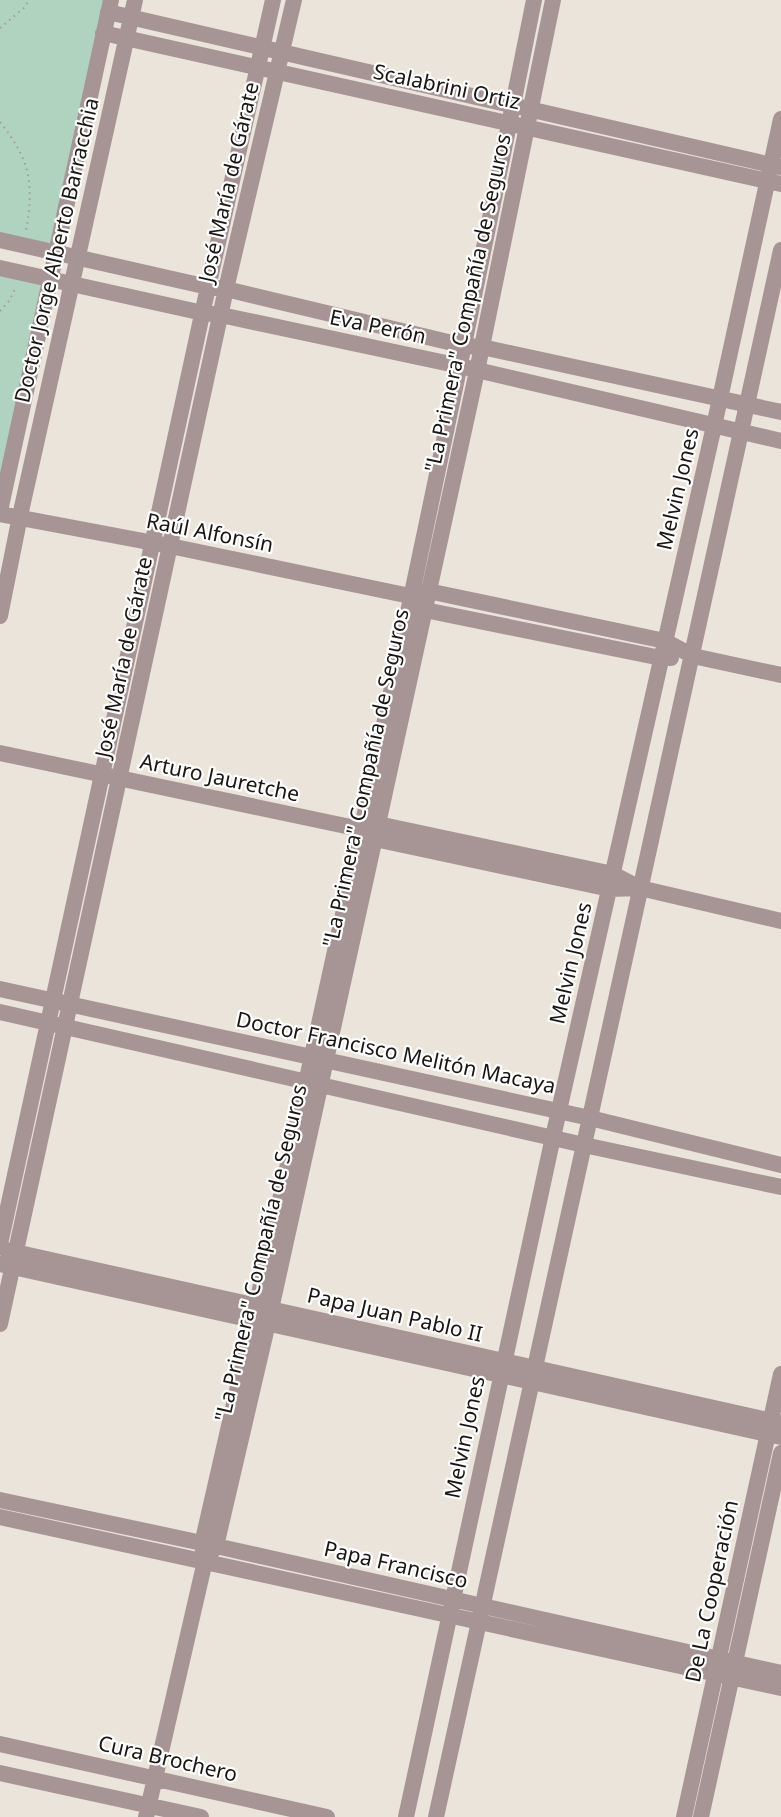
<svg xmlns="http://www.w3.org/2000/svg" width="781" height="1817" font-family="'Noto Sans',sans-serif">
<rect width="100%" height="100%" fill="#ebe4db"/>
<!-- green -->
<path fill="#b0d3c0" d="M0 0H107L51 248 0 236Z
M0 272 44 282 0 487Z"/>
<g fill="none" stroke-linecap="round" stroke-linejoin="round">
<!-- path -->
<path stroke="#a19b94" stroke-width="2" stroke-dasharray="1.5 4.5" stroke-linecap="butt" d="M0 28 25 7 29 0
M0 122C31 161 34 184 26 231
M0 311 9 301 16 287"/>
<!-- street -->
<path stroke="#a79596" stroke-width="16" d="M108 12 780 167
M103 33 781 184
M0 240 208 287 226 289 465 346 482 347 781 412
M0 268 203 313 221 315 460 366 781 441
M0 511 111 0
M0 514 170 546 410 596 428 591 665 641 693 656 781 675
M417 602 425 610 661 658H671
M0 616 20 516 135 0
M0 753 360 829 375 839 610 889 640 888
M370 826 378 824 613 874 640 888 781 921
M0 989 590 1118 781 1165
M0 1012 584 1145 781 1187
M0 1244 208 287 273 0
M6 1250 781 1423
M0 1264 781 1437
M0 1324 226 289 294 0
M0 1500 216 1546 781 1673
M0 1517 781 1688
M205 1561 202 1544C320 1031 431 516 534 0
M0 1744 327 1817
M0 1773 201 1817
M146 1817 205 1561 216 1546 268 1323 378 824 477 371 553 0
M406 1817 553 1137 714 426 781 119
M436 1817 781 250
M684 1817 781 1374
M701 1817 781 1453"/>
</g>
<g text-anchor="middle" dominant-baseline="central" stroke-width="4.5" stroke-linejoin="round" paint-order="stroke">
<!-- street labels -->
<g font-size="21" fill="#181512" stroke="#fff">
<text transform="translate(447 86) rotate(12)">Scalabrini Ortiz</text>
<text transform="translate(228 182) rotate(-77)">José María de Gárate</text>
<text transform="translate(56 250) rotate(-77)">Doctor Jorge Alberto Barracchia</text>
<text transform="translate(467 303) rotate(-78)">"La Primera" Compañía de Seguros</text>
<text transform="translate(378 326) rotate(12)">Eva Perón</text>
<text transform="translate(677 489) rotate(-77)">Melvin Jones</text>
<text transform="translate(210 532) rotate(11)">Raúl Alfonsín</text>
<text transform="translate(123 657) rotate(-78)">José María de Gárate</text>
<text transform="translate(220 777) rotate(12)">Arturo Jauretche</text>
<text transform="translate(365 778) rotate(-78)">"La Primera" Compañía de Seguros</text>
<text transform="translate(570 963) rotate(-77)">Melvin Jones</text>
<text transform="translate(396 1052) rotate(12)">Doctor Francisco Melitón Macaya</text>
<text transform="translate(260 1253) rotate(-77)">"La Primera" Compañía de Seguros</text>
<text transform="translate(395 1314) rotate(13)">Papa Juan Pablo II</text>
<text transform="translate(464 1437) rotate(-78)">Melvin Jones</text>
<text transform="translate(396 1564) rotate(13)">Papa Francisco</text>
<text transform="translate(711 1591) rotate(-78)">De La Cooperación</text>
<text transform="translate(168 1758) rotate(13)">Cura Brochero</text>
</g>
</g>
</svg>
